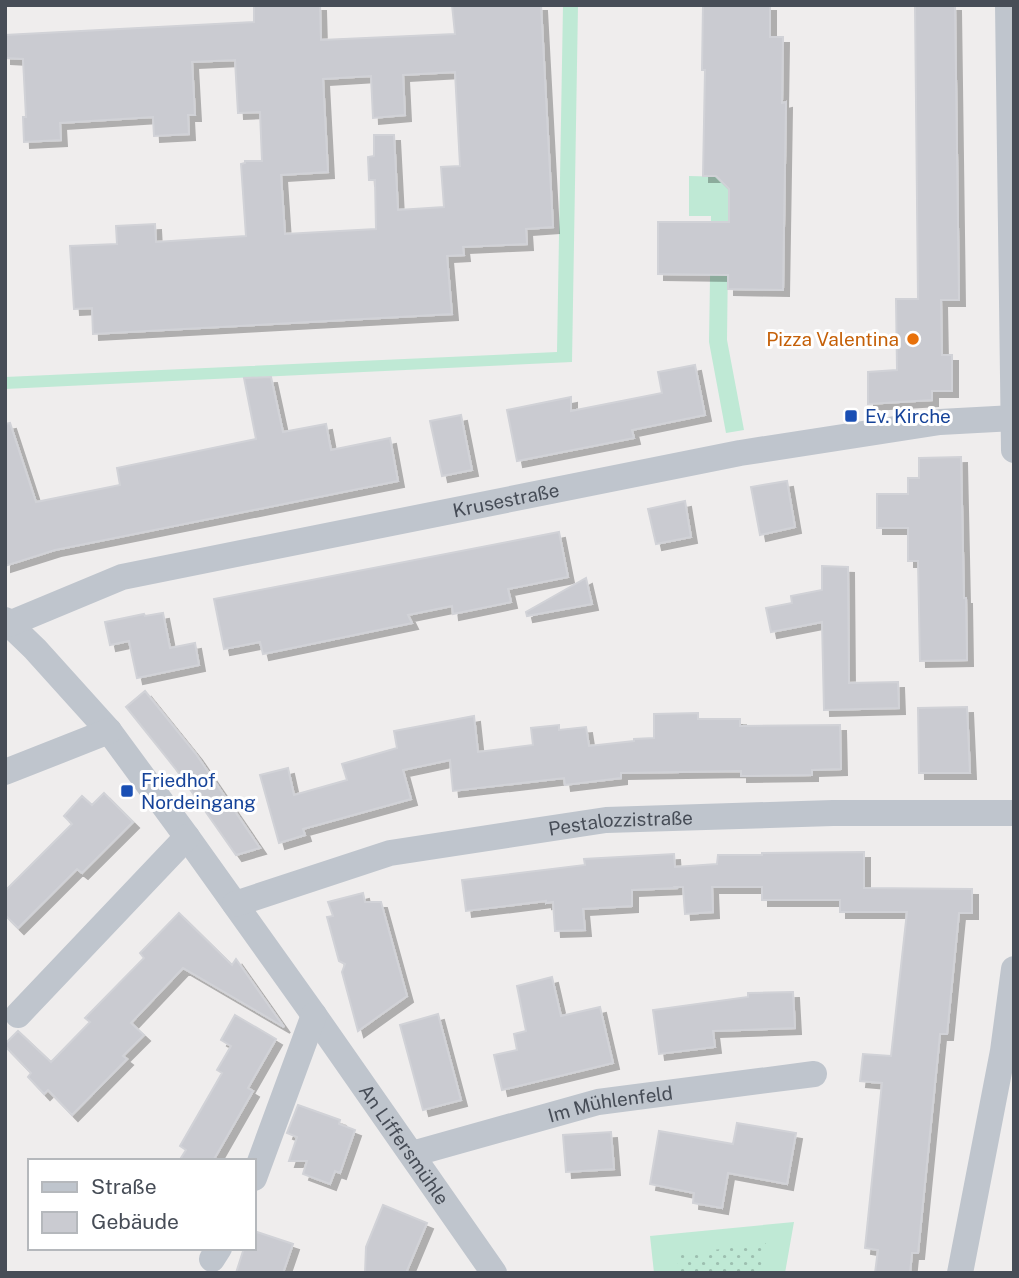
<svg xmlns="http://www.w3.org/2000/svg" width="1019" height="1278" font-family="'Public Sans',sans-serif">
<defs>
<pattern id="park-dots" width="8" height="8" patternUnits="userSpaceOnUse" patternTransform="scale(1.75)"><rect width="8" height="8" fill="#bfe9d5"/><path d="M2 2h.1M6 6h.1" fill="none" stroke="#9dbfb0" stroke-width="1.8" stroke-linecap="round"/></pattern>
<filter id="shadow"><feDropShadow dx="6" dy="6" stdDeviation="0" flood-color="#0004"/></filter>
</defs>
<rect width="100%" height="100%" fill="#efeded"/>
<!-- grass -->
<path fill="#bfe9d5" d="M563 5H578L572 362 5 389V377L557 352Z
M689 176 729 177 727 340 744 430 726 433 709 342 711 216H689Z
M794 1222 785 1273H654L650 1236Z"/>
<!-- park -->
<path fill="url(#park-dots)" d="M766 1243 760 1273H679L676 1255Z"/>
<!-- building -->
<path fill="#cacbd1" stroke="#d1d2d7" stroke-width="2" fill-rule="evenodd" filter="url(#shadow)" d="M254 5H320L321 40 455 34 452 5H541L553 227 526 229 527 244 463 247 464 255 447 256 452 314 93 334 92 308 74 309 70 246 117 244 116 226 155 224 156 242 246 236 241 164 245 163V161H262L260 112 238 113 235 60 192 62 195 115H188L189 134 154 136 153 117 60 123 61 140 24 142 23 117H26L23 59 5 58V35L254 22ZM455 72 460 166 441 167 444 207 398 210 394 135H374V156L368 157 369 180H375L376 229 285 234 281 175 328 172 323 79 371 76 373 118 405 115 403 75Z
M703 5H770V37H783L782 103 786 102 783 290 728 289V275L658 274V222H729V189L716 176H703L705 70H702Z
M915 5H955L959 300H941L942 355H952V391H932V400L868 404V372L897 370 896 299H918Z
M695 365 705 415 632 430 634 438 517 461 507 410 571 397V411L662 393 658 372Z
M271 377 283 432 326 424 331 450 390 438 398 481 55 550 5 566V424L10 423 36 502 120 485 117 468 256 439 244 378Z
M461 415 472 470 442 476 430 421Z
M961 457 964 598H966L967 660 920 661 918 561H908V528H877V494H908V478H919V458Z
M787 481 795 527 760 535 751 487Z
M685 501 691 537 656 544 648 509Z
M559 532 568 577 508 589 511 602 453 614 452 606 408 615 412 623 263 654 260 642 224 649 214 599Z
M822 566 848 567 849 683 898 682 899 708 824 710 822 622 771 632 766 608 792 603 791 596 822 590Z
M586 578 592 604 527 616 526 612Z
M163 613 170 648 195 643 199 665 137 678 129 641 110 645 105 622 144 614 145 616Z
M145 691 196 754 260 848 236 855 175 768 126 707Z
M967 707 970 773H919L918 708Z
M698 713V719H740V726L840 725 841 769 812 770V775L741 776V771L621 773V778L565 785 564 778 453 791 450 760 403 770 411 799 303 829 305 835 279 843 260 775 288 768 294 795 347 780 342 764 397 748 394 731 474 716 478 752 533 745 531 728 559 725V730L586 727 589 746 634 741V739L654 738V714Z
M104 793 133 822 82 873 77 869 18 928 5 915V891L72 824 64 816 82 796 92 805Z
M864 852V888L972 889V913H959L947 1034H940L918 1253H912L910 1273H875L878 1250 865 1248 882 1083 860 1081 863 1054 891 1056 907 912H840V900H762V887H712L713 912 685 914 683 887H675L676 888 632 890V906L583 909 585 930 555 931 553 902 546 903V901L466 911 462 880 585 865 584 859 674 854 675 867 717 864 718 855H762V853Z
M363 893 365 902H381L407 996 358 1031 342 972 345 964 339 961 327 917 333 916 328 902Z
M179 913 232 965 236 959 284 1027 183 968 131 1023 144 1035 123 1056 127 1059 72 1115 48 1090 44 1094 28 1077 31 1073 5 1046V1044L18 1031 51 1062 90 1022 85 1018 144 958 140 953Z
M552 977 561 1016 600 1007 613 1063 502 1090 494 1055 517 1050 514 1034 526 1031 517 986Z
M793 992 795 1028 713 1031 715 1047 659 1054 653 1010 748 997V993Z
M438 1014 461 1100 423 1110 400 1025Z
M235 1015 276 1039 248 1088 253 1091 213 1161H179L186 1150 180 1146 222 1073 217 1070 231 1046 221 1040Z
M298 1105 340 1120 339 1124 355 1130 340 1173 335 1171 330 1184 303 1174 307 1161H289L297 1137 287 1133Z
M737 1123 796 1133 787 1184 728 1173 722 1208 693 1203 694 1193 650 1184 659 1131 733 1144Z
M611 1132 614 1169 566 1172 563 1135Z
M383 1205 427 1223 406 1273H365L366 1247Z
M254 1231 293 1244 283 1273H236L244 1248H254Z"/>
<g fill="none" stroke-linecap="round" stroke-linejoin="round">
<!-- street -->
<g stroke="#bfc5cd" stroke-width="26">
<path d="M1008 5 1014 450"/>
<path id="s1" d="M5 620 35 649 109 731 187 837 314 1015 494 1273"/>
<path id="s2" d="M9 624 122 577 740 453 940 422 1014 418"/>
<path d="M5 772 109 731"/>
<path id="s3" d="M235 904 390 853 606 820 833 813H1014"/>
<path d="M18 1015 187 837"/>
<path id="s4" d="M412 1154 598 1102 814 1074"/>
<path d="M254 1178 314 1015"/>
<path d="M212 1259 219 1248"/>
<path d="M960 1273 1003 1051 1014 969"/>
</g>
</g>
<!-- markers -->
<circle fill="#e8710a" stroke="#fff" stroke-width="2.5" cx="913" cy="339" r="7"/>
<g fill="#1a4fb4" stroke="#fff" stroke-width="2.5">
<rect x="844" y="409" width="14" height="14" rx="3.5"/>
<rect x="120" y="784" width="14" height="14" rx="3.5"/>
</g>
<g text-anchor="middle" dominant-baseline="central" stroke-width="6" stroke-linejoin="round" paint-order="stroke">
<!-- food labels -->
<g font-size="19" fill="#c56008" stroke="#fff" text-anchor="end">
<text x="899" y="339">Pizza Valentina</text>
</g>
<!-- transit labels -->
<g font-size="19" fill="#164399" stroke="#fff" text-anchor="start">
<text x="865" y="416">Ev. Kirche</text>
<text x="141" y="780">Friedhof<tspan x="141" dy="22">Nordeingang</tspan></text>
</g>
<!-- street labels -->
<g font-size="19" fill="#474d57" stroke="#fff">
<text stroke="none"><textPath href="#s2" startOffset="514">Krusestraße</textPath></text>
<text stroke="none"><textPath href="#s3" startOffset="396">Pestalozzistraße</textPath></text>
<text stroke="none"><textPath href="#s4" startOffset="205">Im Mühlenfeld</textPath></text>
<text stroke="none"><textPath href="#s1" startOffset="660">An Liffersmühle</textPath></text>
</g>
</g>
<!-- border -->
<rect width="1019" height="1278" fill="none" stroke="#474d57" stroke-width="14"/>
<!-- legend -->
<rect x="28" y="1159" width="228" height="91" fill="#ffffff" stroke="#b5b8bc" stroke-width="2"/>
<rect x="42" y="1182" width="35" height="10" fill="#bfc5cd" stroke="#b5b8bc" stroke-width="2"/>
<text x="91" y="1194" font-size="21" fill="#474d57">Straße</text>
<rect x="42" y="1212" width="35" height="21" fill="#cacbd1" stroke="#b5b8bc" stroke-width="2"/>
<text x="91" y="1229" font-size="21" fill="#474d57">Gebäude</text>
</svg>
